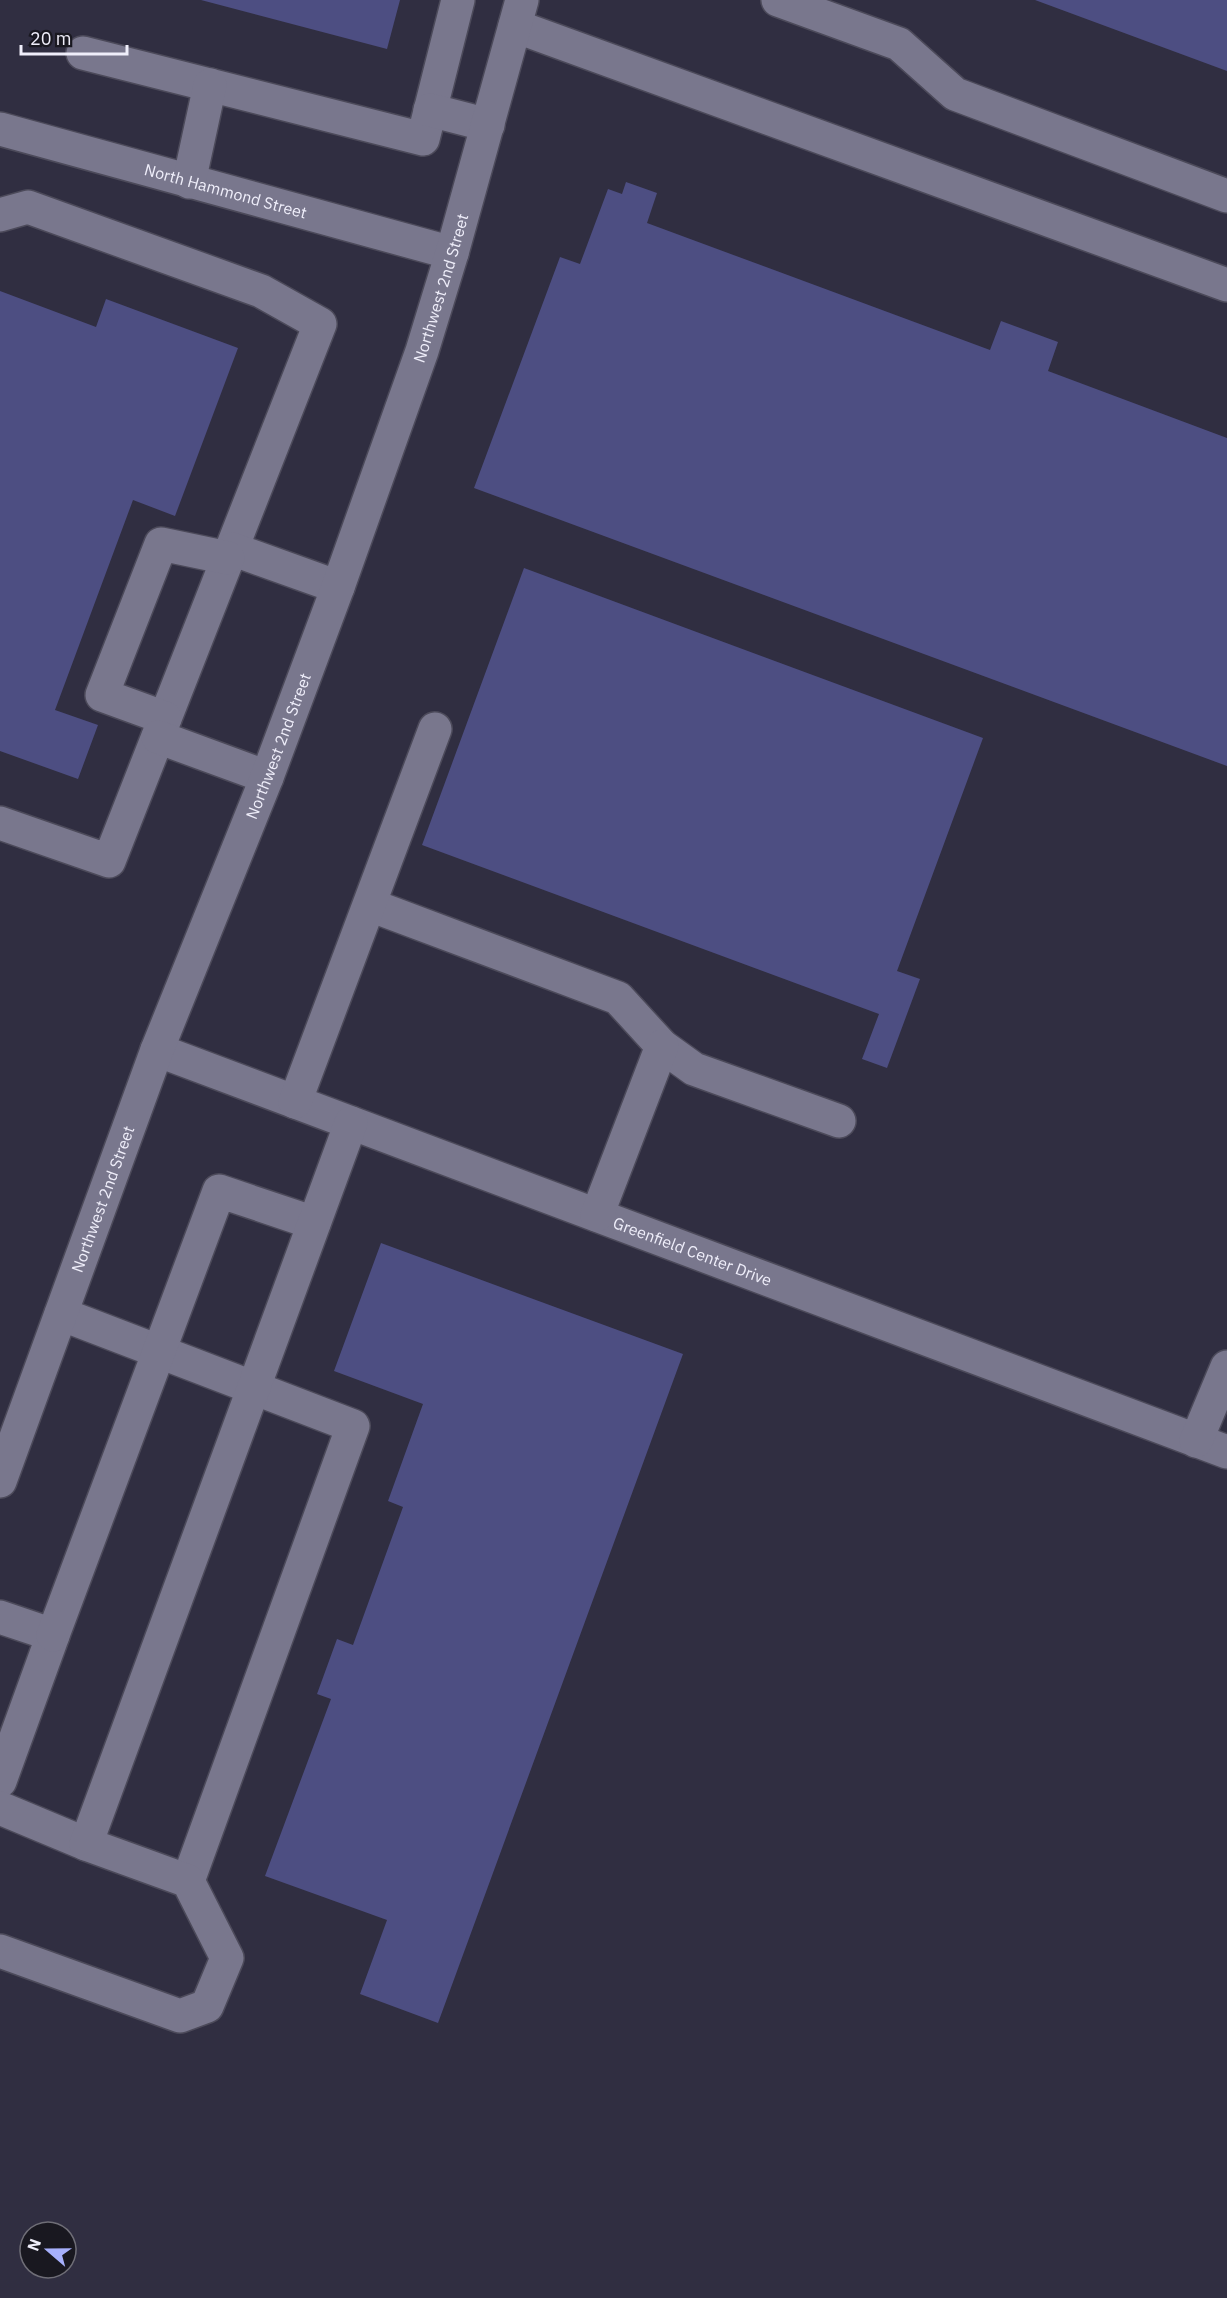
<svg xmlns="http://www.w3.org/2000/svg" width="1227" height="2298" font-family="'IBM Plex Sans',sans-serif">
<rect width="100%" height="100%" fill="#302e41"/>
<!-- building -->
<path fill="#4d4e82" d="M201 0H400L387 49Z
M1035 0H1227V71Z
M626 182 657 193 647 223 990 350 1001 321 1058 342 1048 371 1227 438V766L474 488 560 257 580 264 608 189 622 194Z
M0 291 96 327 106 299 238 348 175 516 133 500 55 710 98 725 78 779 0 751Z
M524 568 983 738 897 971 920 979 887 1068 862 1059 879 1014 422 845Z
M381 1243 683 1354 438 2023 360 1994 387 1920 265 1876 331 1699 317 1694 337 1639 353 1645 403 1507 388 1501 423 1404 334 1371Z"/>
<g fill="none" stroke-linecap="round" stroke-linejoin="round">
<!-- minor casing -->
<g stroke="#4c4a5a" stroke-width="36">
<g id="minor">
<path d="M778 0 899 44 955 94 1227 196"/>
<path d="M515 26 1227 285"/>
<path d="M83 53 423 139 458 0"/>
<path d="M430 110 488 125"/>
<path id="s1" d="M0 129 452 253"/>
<path d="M189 182 210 85"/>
<path d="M0 215 28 207 261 291 320 324 109 861 0 823"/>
<path d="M232 549 338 587"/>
<path d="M165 718 102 695 161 544 228 558"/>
<path d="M158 737 267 777"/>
<path d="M370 905 618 998 662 1046 694 1069 839 1121"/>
<path id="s2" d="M157 1050 1227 1452"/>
<path d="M295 1102 435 729"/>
<path d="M597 1215 662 1046"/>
<path d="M61 1314 353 1426 188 1881"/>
<path d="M1196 1441 1227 1367"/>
<path id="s3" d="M0 1481 157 1050 267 777 338 587 422 351 452 253 522 0"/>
<path d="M0 1617 53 1635 0 1781"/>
<path d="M53 1635 219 1191 314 1223"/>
<path d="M0 1808 86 1844"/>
<path d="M0 1951 180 2016 207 2006 227 1958 188 1881 86 1844 351 1123"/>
</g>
</g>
<!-- minor -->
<use href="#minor" stroke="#79778d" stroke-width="33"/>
</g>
<g text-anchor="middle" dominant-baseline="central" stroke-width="4.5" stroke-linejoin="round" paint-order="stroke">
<!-- street labels -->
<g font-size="16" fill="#efeefa" stroke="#191820">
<text stroke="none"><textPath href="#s1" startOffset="234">North Hammond Street</textPath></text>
<text stroke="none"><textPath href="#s3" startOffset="1272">Northwest 2nd Street</textPath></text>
<text stroke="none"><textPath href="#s3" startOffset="786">Northwest 2nd Street</textPath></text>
<text stroke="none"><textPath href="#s3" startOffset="300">Northwest 2nd Street</textPath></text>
<text stroke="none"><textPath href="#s2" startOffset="572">Greenfield Center Drive</textPath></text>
</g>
</g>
<!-- north arrow -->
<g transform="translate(48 2250) rotate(290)"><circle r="28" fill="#191820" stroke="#6f6e77" stroke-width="1.5"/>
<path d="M0-4.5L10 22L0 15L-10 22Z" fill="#a7b0fc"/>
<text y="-9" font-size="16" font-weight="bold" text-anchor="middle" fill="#efeefa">N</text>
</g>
<!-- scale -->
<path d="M21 45v9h106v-9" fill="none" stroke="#efeefa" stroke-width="3"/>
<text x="30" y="45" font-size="18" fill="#efeefa" stroke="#191820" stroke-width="4.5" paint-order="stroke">20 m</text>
</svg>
